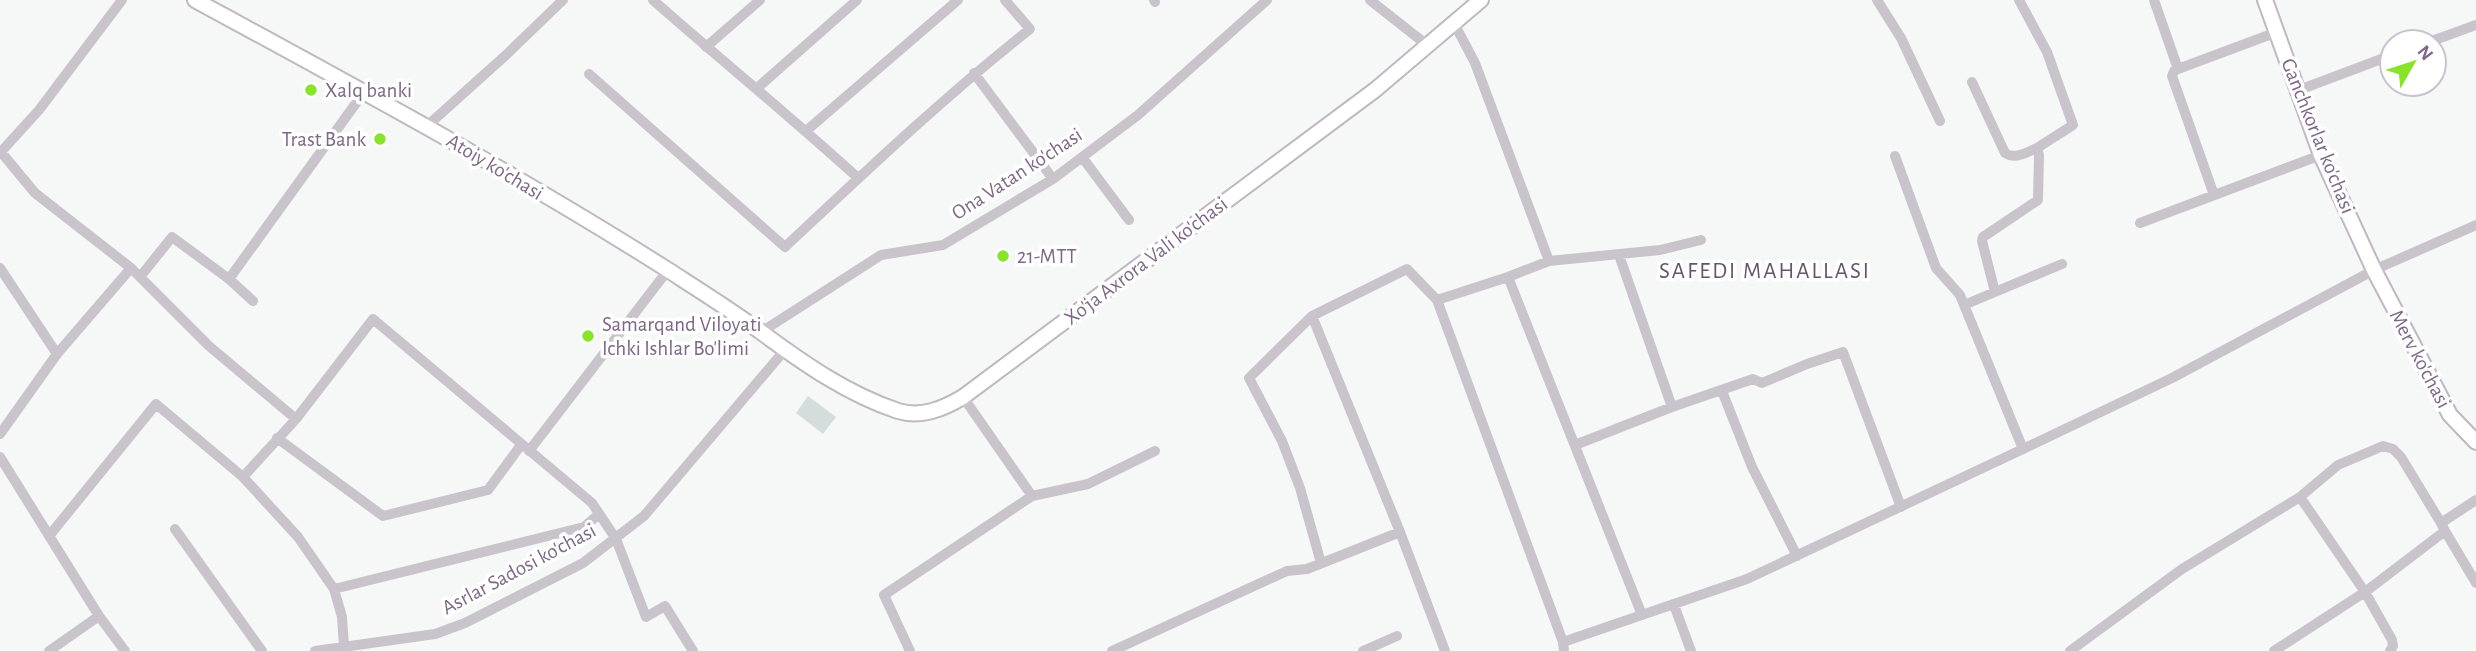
<svg xmlns="http://www.w3.org/2000/svg" width="2476" height="651" font-family="'Alegreya Sans',sans-serif">
<rect width="100%" height="100%" fill="#f6f8f7"/>
<!-- green -->
<path fill="#d5dddc" d="M808 396 836 417 823 434 796 413Z"/>
<g fill="none" stroke-linecap="round" stroke-linejoin="round">
<!-- secondary casing -->
<g stroke="#bfb8c2" stroke-width="18">
<path id="secondary" d="M195 0C355 87 515 173 668 270 699 290 731 310 761 332 803 363 847 394 898 411 921 418 943 409 963 397L1375 90 1481 0
M2265 0 2321 155 2374 270 2450 415 2476 442"/>
</g>
<!-- street -->
<path stroke="#c9c4cb" stroke-width="10" d="M653 0C721 60 791 117 858 178
M1154 0 1155 2
M1370 0 1427 45
M1877 0 1901 38 1940 121
M2154 0 2178 69
M1454 23 1475 63 1549 261 1508 277 1642 615
M2429 42 2476 25
M706 47 760 0
M974 73 1053 179
M589 74 785 247C865 172 944 97 1030 29L1005 0
M1972 82 2005 153C2015 160 2027 152 2037 148
M756 89 857 0
M2299 90 2392 55
M427 126 506 55 563 0
M806 131 958 0
M1 152 35 193 131 268 209 346 296 419
M0 153 39 110 122 0
M1895 156 1936 268 1960 295 2023 449 2172 378 2374 270 2476 225
M1082 157 1129 220
M2214 195 2172 76 2174 71 2178 69 2277 32
M2140 223 2321 155
M1619 255 1672 407
M1549 261 1660 250 1701 240
M0 268 57 354
M140 277 172 237 229 279
M1508 277 1437 300 1563 642
M1995 292 2062 264
M1437 300 1407 269 1312 316 1400 532 1445 651
M253 301 229 279 364 92
M1964 305 1995 292 1982 241 1983 237 2038 200 2039 155 2037 148 2073 125 2047 52 2019 0
M1312 316 1249 378 1282 441 1300 488 1321 563
M761 332 881 255 943 245 1053 179 1138 115 1267 0
M1722 391 1752 467 1797 556
M0 434 57 354 131 268
M277 438 383 516 488 490 521 445
M1575 445 1672 407 1753 379 1762 383 1807 364 1843 352 1901 507
M529 451 668 270
M0 457 99 616 125 651
M243 477 296 419 373 319 592 503 616 539 646 617 665 606 693 651
M1032 496 1088 484 1155 451
M2300 497 2338 465 2383 446 2393 449 2401 457 2441 523
M175 529 262 651
M2445 531 2476 583
M49 536 156 404 243 477 298 537 334 589
M1674 605 1691 651
M344 646 342 617 334 589 584 527 599 514
M49 651 99 616
M315 651 435 634 465 623 583 563 644 516 784 351
M910 651 884 595 1032 496 963 397
M1112 651 1287 571 1307 569 1400 532
M1363 651 1397 636
M1564 651 1563 642 1747 579 2023 449
M2070 651 2182 569 2300 497 2365 592 2392 640 2393 646 2390 651
M2274 651 2365 592 2445 531 2441 523 2476 500"/>
<!-- secondary -->
<use href="#secondary" stroke="#fff" stroke-width="14"/>
</g>
<!-- markers -->
<g fill="#88e32b" stroke="#fff" stroke-width="2.5">
<circle cx="311" cy="90" r="7"/>
<circle cx="380" cy="139" r="7"/>
<circle cx="1003" cy="256" r="7"/>
<circle cx="588" cy="336" r="7"/>
</g>
<g text-anchor="middle" dominant-baseline="central" stroke-width="7" stroke-linejoin="round" paint-order="stroke">
<!-- poi labels -->
<g font-size="21" fill="#7e6787" stroke="#fff" text-anchor="start">
<text x="325" y="90">Xalq banki</text>
<text x="366" y="139" text-anchor="end">Trast Bank</text>
<text x="1017" y="256">21-MTT</text>
<text x="602" y="324">Samarqand Viloyati<tspan x="602" dy="24">Ichki Ishlar Bo'limi</tspan></text>
</g>
<!-- street labels -->
<g font-size="21" fill="#7e6787" stroke="#fff">
<text transform="translate(2318 136) rotate(68)">Ganchkorlar ko'chasi</text>
<text transform="translate(495 167) rotate(31)">Atoiy ko'chasi</text>
<text transform="translate(1017 174) rotate(-33)">Ona Vatan ko'chasi</text>
<text transform="translate(1146 261) rotate(-37)">Xo'ja Axrora Vali ko'chasi</text>
<text transform="translate(2420 359) rotate(62)">Merv ko'chasi</text>
<text transform="translate(519 569) rotate(-28)">Asrlar Sadosi ko'chasi</text>
</g>
<!-- neighbourhood labels -->
<g font-size="23" letter-spacing="2" fill="#65556c" stroke="#fff">
<text x="1765" y="271">SAFEDI MAHALLASI</text>
</g>
</g>
<!-- north arrow -->
<g transform="translate(2413 63) rotate(51)"><circle r="33" fill="#ffffff" stroke="#cbc2cf" stroke-width="2"/>
<path d="M0-5L12 26L0 18L-12 26Z" fill="#88e32b"/>
<text y="-10" font-size="19" font-weight="bold" text-anchor="middle" fill="#7e6787">N</text>
</g>
</svg>
